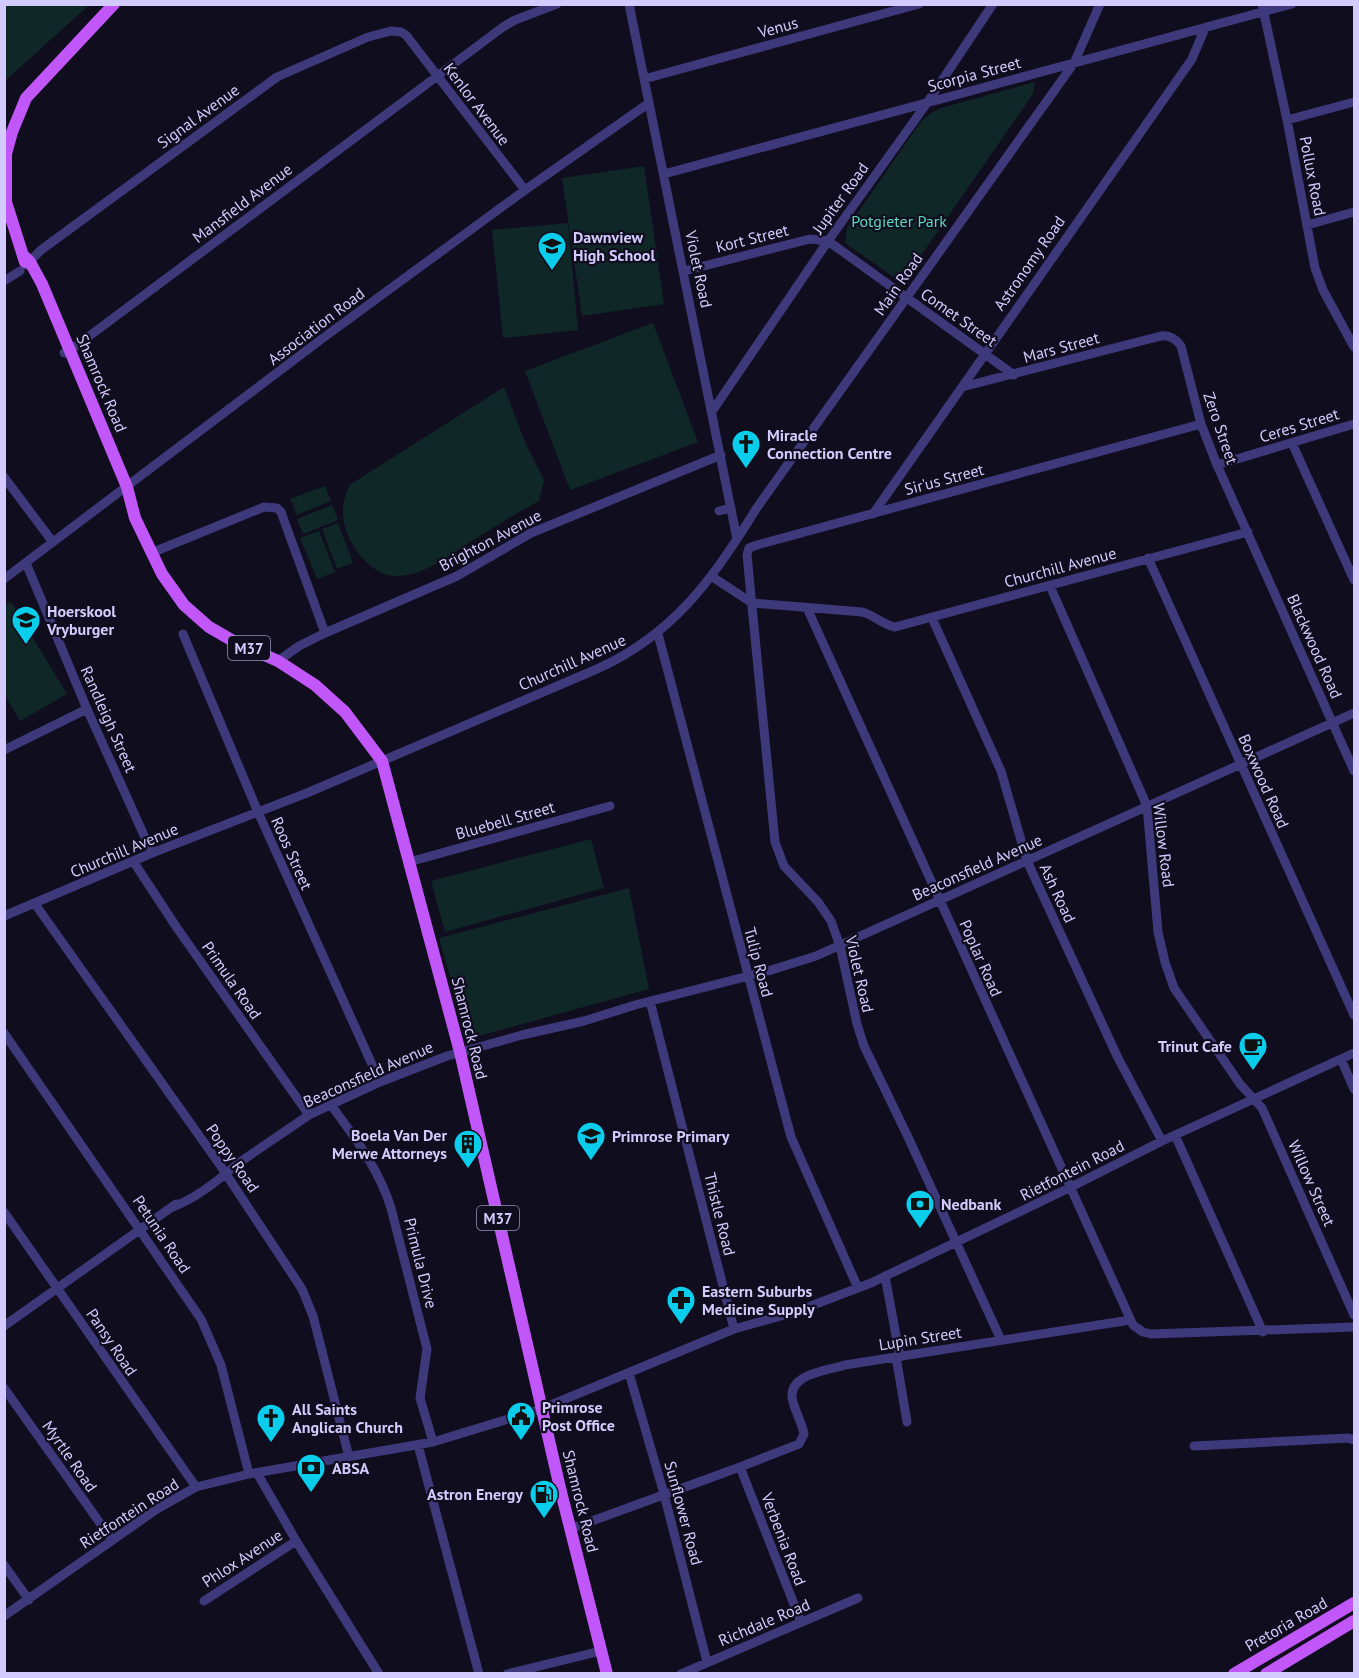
<svg xmlns="http://www.w3.org/2000/svg" width="1359" height="1678" font-family="'PT Sans',sans-serif">
<rect width="100%" height="100%" fill="#100d1e"/>
<!-- green -->
<path fill="#102727" d="M5 4H89V5L5 81Z
M1035 82 1033 94 902 283 845 243 847 228 922 120 931 113 941 108Z
M644 166 664 304 582 316 562 178Z
M568 223 578 330 503 338 492 230Z
M653 323 698 442 570 490 525 371Z
M504 387 525 442 544 480 539 501C519 512 499 524 480 536 456 550 428 575 399 576 376 577 360 558 350 540 341 522 340 500 351 484Z
M325 486 331 501 297 515 290 499Z
M332 505 338 520 303 534 297 519Z
M338 523 353 563 337 569 322 529Z
M319 531 335 572 317 579 300 538Z
M11 602 67 694 20 721 5 695V606Z
M591 839 604 888 445 932 431 881Z
M629 888 649 989 468 1039 439 938Z"/>
<g fill="none" stroke-linecap="round" stroke-linejoin="round">
<!-- minor -->
<path stroke="#3e397b" stroke-width="9" d="M629 4 737 539
M1262 4 1287 120 1315 268 1323 290 1354 347
M644 79 919 4
M1287 120 1354 102
M664 174 1292 4
M1307 225 1354 212
M26 265 41 250 277 77 368 37 391 31 401 32 406 35 525 190
M684 271 810 239 828 241 1014 375
M4 281 20 271
M64 353 76 346 503 27 515 20 557 4
M962 387 1161 336C1170 335 1176 339 1181 346L1201 424 1217 465 1354 771
M713 410 828 241 927 103 993 4
M1292 443 1354 580
M1217 465 1354 424
M4 477 52 541
M719 511 731 508
M873 514 1192 59 1205 28
M151 553 264 507 277 508 281 512 325 633
M1148 558 1354 1015
M26 563 87 709 152 853
M711 576 752 603 862 612C874 615 883 625 895 627L1248 532
M4 579 323 338 525 190 649 103
M1050 586 1147 806 1158 932 1165 962 1174 988 1240 1084 1262 1108 1354 1315
M807 608 1133 1325 1143 1332 1151 1334 1354 1327
M932 618 1001 771 1027 861 1117 1056 1162 1141
M183 634 258 812 380 1082
M658 634 791 1137 858 1288
M278 661 299 646 325 633 457 576 531 533 721 455
M4 750 87 709
M133 861 177 928 309 1115
M409 862 610 806
M35 904 220 1165 302 1289 313 1316 349 1457
M4 916 152 853 307 793 597 669C673 635 714 578 756 509L1074 63 1100 4
M650 1001 734 1329
M4 1033 201 1319 221 1365 249 1474
M1341 1059 1354 1089
M331 1105C355 1138 379 1169 391 1208L427 1349 420 1398 433 1442
M1175 1135 1263 1332
M173 1207C196 1198 218 1181 237 1164L309 1115 380 1082 447 1056 522 1035 584 1021 635 1005 768 971 816 956 1354 713
M4 1212 196 1487
M885 1276 900 1357
M4 1326 176 1204
M1001 1340 908 1137 864 1046 857 1024 840 946 831 921 818 902 784 866 775 842 747 555 749 548 757 545 1201 424
M896 1357 907 1422
M629 1373 664 1494 707 1662
M4 1388 112 1540
M418 1445 479 1674
M1194 1446 1348 1438 1354 1440
M740 1467 801 1622
M257 1473 298 1544 379 1674
M570 1529 740 1467 799 1444 804 1434C802 1423 796 1413 793 1402 785 1374 826 1371 845 1365L1130 1320
M4 1565 29 1600
M204 1601 296 1541
M4 1616 157 1509 196 1487 249 1474 433 1442 541 1409 734 1329 795 1312 871 1283 1069 1188 1162 1141 1354 1053
M507 1674 601 1651
M681 1674 858 1598"/>
<!-- major -->
<path stroke="#c257f9" stroke-width="12" d="M23 255 30 262 42 284 127 487 135 518 162 574 184 605 209 627 235 642 278 661 315 685 345 712 382 761 460 1052 560 1488 607 1674
M25 262 6 202V154L12 132 26 98 114 4
M1234 1674 1354 1603
M1266 1674 1354 1621"/>
</g>
<!-- icons -->
<defs>
<g id="school-pin" transform="scale(1.5)"><path d="M0 17L-7.5 6A9.5 9.5 0 1 1 7.5 6Z" fill="#09cdeb" stroke="#100d1e"/><path d="M0-5L7-2L0 1L-7-2ZM-4 1L0 2.5L4 1V4Q0 6-4 4Z" fill="#111"/></g>
<g id="church-pin" transform="scale(1.5)"><path d="M0 17L-7.5 6A9.5 9.5 0 1 1 7.5 6Z" fill="#09cdeb" stroke="#100d1e"/><path d="M-1.2-6h2.4v3.5h3.3v2.4h-3.3V6h-2.4V-.1h-3.3v-2.4h3.3Z" fill="#111"/></g>
<g id="cafe-pin" transform="scale(1.5)"><path d="M0 17L-7.5 6A9.5 9.5 0 1 1 7.5 6Z" fill="#09cdeb" stroke="#100d1e"/><path d="M-5.5-4.5H6V0H3Q3 3.5 0 3.5H-2.5Q-5.5 3.5-5.5 0ZM3-3.2v2h1.7v-2ZM-6 4.5H4V6H-6Z" fill="#111"/></g>
<g id="building-pin" transform="scale(1.5)"><path d="M0 17L-7.5 6A9.5 9.5 0 1 1 7.5 6Z" fill="#09cdeb" stroke="#100d1e"/><path d="M-4-6H4V6H1V3H-1V6H-4ZM-2.5-4.3h1.7v1.8h-1.7ZM.8-4.3h1.7v1.8H.8ZM-2.5-1h1.7V.8h-1.7ZM.8-1h1.7V.8H.8Z" fill="#111"/></g>
<g id="bank-pin" transform="scale(1.5)"><path d="M0 17L-7.5 6A9.5 9.5 0 1 1 7.5 6Z" fill="#09cdeb" stroke="#100d1e"/><path d="M-6-4H6V4H-6ZM0-2.3a2.3 2.3 0 1 0 0 4.6a2.3 2.3 0 1 0 0-4.6Z" fill="#111"/></g>
<g id="pharmacy-pin" transform="scale(1.5)"><path d="M0 17L-7.5 6A9.5 9.5 0 1 1 7.5 6Z" fill="#09cdeb" stroke="#100d1e"/><path d="M-2-6h4v4h4v4h-4v4h-4v-4h-4v-4h4Z" fill="#111"/></g>
<g id="civic-pin" transform="scale(1.5)"><path d="M0 17L-7.5 6A9.5 9.5 0 1 1 7.5 6Z" fill="#09cdeb" stroke="#100d1e"/><path d="M-.6-6.5H3V-4.5H.6V-3L4-1V1h2V6H-6V1h2V-1L-.6-3ZM-1.2 2.5V6h2.4V2.5Z" fill="#111"/></g>
<g id="fuel-pin" transform="scale(1.5)"><path d="M0 17L-7.5 6A9.5 9.5 0 1 1 7.5 6Z" fill="#09cdeb" stroke="#100d1e"/><path d="M-5.5-6h7V0h2V4h1.3V-2.5L3-4.5l.8-.8L6-3V5H2.5V1h-1V6h-7ZM-4.2-4.7v3.2H.2V-4.7Z" fill="#111"/></g>
</defs>
<g fill-rule="evenodd">
<use href="#school-pin" x="552" y="246"/>
<use href="#church-pin" x="746" y="444"/>
<use href="#school-pin" x="26" y="620"/>
<use href="#cafe-pin" x="1253" y="1046"/>
<use href="#school-pin" x="591" y="1136"/>
<use href="#building-pin" x="468" y="1144"/>
<use href="#bank-pin" x="920" y="1204"/>
<use href="#pharmacy-pin" x="681" y="1300"/>
<use href="#civic-pin" x="521" y="1416"/>
<use href="#church-pin" x="271" y="1418"/>
<use href="#bank-pin" x="311" y="1468"/>
<use href="#fuel-pin" x="544" y="1494"/>
</g>
<g text-anchor="middle" dominant-baseline="central" stroke-width="4.5" stroke-linejoin="round" paint-order="stroke">
<!-- shield labels -->
<g fill="#100d1e" stroke="#9892ba" stroke-width="1.5">
<rect x="228" y="636" width="42" height="24" rx="4.5"/>
<rect x="477" y="1206" width="42" height="24" rx="4.5"/>
</g>
<g font-size="15" font-weight="bold" fill="#d3cbfd">
<text x="249" y="648">M37</text>
<text x="498" y="1218">M37</text>
</g>
<!-- street labels -->
<g font-size="16" fill="#d3cbfd" stroke="#100d1e">
<text transform="translate(778 27) rotate(-15)">Venus</text>
<text transform="translate(974 74) rotate(-15)">Scorpia Street</text>
<text transform="translate(477 104) rotate(53)">Kenlor Avenue</text>
<text transform="translate(198 116) rotate(-36)">Signal Avenue</text>
<text transform="translate(1313 176) rotate(79)">Pollux Road</text>
<text transform="translate(840 198) rotate(-54)">Jupiter Road</text>
<text transform="translate(242 203) rotate(-37)">Mansfield Avenue</text>
<text transform="translate(752 238) rotate(-14)">Kort Street</text>
<text transform="translate(1029 263) rotate(-55)">Astronomy Road</text>
<text transform="translate(699 269) rotate(78)">Violet Road</text>
<text transform="translate(898 284) rotate(-55)">Main Road</text>
<text transform="translate(959 317) rotate(35)">Comet Street</text>
<text transform="translate(316 326) rotate(-37)">Association Road</text>
<text transform="translate(1061 347) rotate(-15)">Mars Street</text>
<text transform="translate(102 383) rotate(67)">Shamrock Road</text>
<text transform="translate(1299 425) rotate(-17)">Ceres Street</text>
<text transform="translate(1221 428) rotate(71)">Zero Street</text>
<text transform="translate(944 479) rotate(-15)">Sir'us Street</text>
<text transform="translate(490 540) rotate(-28)">Brighton Avenue</text>
<text transform="translate(1060 567) rotate(-15)">Churchill Avenue</text>
<text transform="translate(1315 646) rotate(66)">Blackwood Road</text>
<text transform="translate(572 662) rotate(-24)">Churchill Avenue</text>
<text transform="translate(109 719) rotate(66)">Randleigh Street</text>
<text transform="translate(1264 781) rotate(66)">Boxwood Road</text>
<text transform="translate(505 820) rotate(-16)">Bluebell Street</text>
<text transform="translate(1164 845) rotate(83)">Willow Road</text>
<text transform="translate(124 850) rotate(-23)">Churchill Avenue</text>
<text transform="translate(292 853) rotate(66)">Roos Street</text>
<text transform="translate(977 867) rotate(-24)">Beaconsfield Avenue</text>
<text transform="translate(1058 893) rotate(65)">Ash Road</text>
<text transform="translate(981 958) rotate(66)">Poplar Road</text>
<text transform="translate(759 962) rotate(75)">Tulip Road</text>
<text transform="translate(860 974) rotate(77)">Violet Road</text>
<text transform="translate(232 980) rotate(55)">Primula Road</text>
<text transform="translate(470 1028) rotate(76)">Shamrock Road</text>
<text transform="translate(368 1074) rotate(-24)">Beaconsfield Avenue</text>
<text transform="translate(233 1158) rotate(55)">Poppy Road</text>
<text transform="translate(1072 1170) rotate(-27)">Rietfontein Road</text>
<text transform="translate(1312 1183) rotate(66)">Willow Street</text>
<text transform="translate(720 1214) rotate(76)">Thistle Road</text>
<text transform="translate(162 1234) rotate(56)">Petunia Road</text>
<text transform="translate(421 1263) rotate(76)">Primula Drive</text>
<text transform="translate(920 1338) rotate(-9)">Lupin Street</text>
<text transform="translate(112 1342) rotate(56)">Pansy Road</text>
<text transform="translate(70 1456) rotate(55)">Myrtle Road</text>
<text transform="translate(581 1501) rotate(76)">Shamrock Road</text>
<text transform="translate(129 1513) rotate(-33)">Rietfontein Road</text>
<text transform="translate(684 1513) rotate(75)">Sunflower Road</text>
<text transform="translate(784 1539) rotate(69)">Verbenia Road</text>
<text transform="translate(242 1558) rotate(-33)">Phlox Avenue</text>
<text transform="translate(764 1622) rotate(-23)">Richdale Road</text>
<text transform="translate(1286 1624) rotate(-30)">Pretoria Road</text>
</g>
<!-- park labels -->
<g font-size="16" fill="#5bd9be" stroke="#100d1e">
<text x="899" y="221">Potgieter Park</text>
</g>
<!-- poi labels -->
<g font-size="16" font-weight="bold" fill="#d3cbfd" stroke="#100d1e" text-anchor="start">
<text x="573" y="237">Dawnview<tspan x="573" dy="18">High School</tspan></text>
<text x="767" y="435">Miracle<tspan x="767" dy="18">Connection Centre</tspan></text>
<text x="47" y="611">Hoerskool<tspan x="47" dy="18">Vryburger</tspan></text>
<text x="1232" y="1046" text-anchor="end">Trinut Cafe</text>
<text x="447" y="1135" text-anchor="end">Boela Van Der<tspan x="447" dy="18">Merwe Attorneys</tspan></text>
<text x="612" y="1136">Primrose Primary</text>
<text x="941" y="1204">Nedbank</text>
<text x="702" y="1291">Eastern Suburbs<tspan x="702" dy="18">Medicine Supply</tspan></text>
<text x="542" y="1407">Primrose<tspan x="542" dy="18">Post Office</tspan></text>
<text x="292" y="1409">All Saints<tspan x="292" dy="18">Anglican Church</tspan></text>
<text x="332" y="1468">ABSA</text>
<text x="523" y="1494" text-anchor="end">Astron Energy</text>
</g>
</g>
<!-- border -->
<rect width="1359" height="1678" fill="none" stroke="#d3cbfd" stroke-width="12"/>
</svg>
